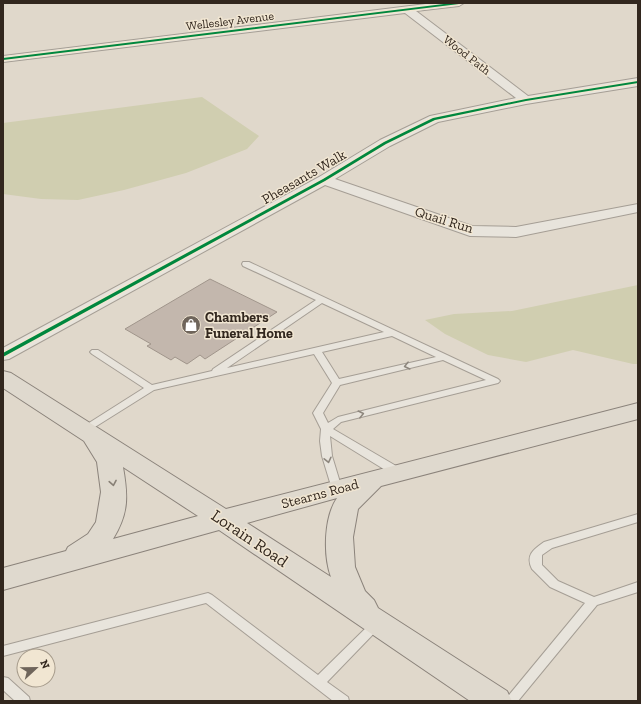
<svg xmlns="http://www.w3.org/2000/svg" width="641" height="704" font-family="'Zilla Slab',serif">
<rect width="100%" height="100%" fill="#e0d8cb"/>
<!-- green -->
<path fill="#d0ceb0" d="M202 97 259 136 247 149 186 173 124 190 78 200 41 199 3 194V123Z
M638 285V364H633L573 350 526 362 488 355 445 334 425 320 454 314 512 311Z"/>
<!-- building -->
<path fill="#c3b7ad" stroke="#a0958b" d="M210 279 277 312 205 359 200 355 187 364 175 357 171 360 147 346 151 344 125 329Z"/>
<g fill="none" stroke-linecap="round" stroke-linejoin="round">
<!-- service casing -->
<g stroke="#a59e95" stroke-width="2">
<path id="service" d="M243 262H249L498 379 500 381 498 383 341 422 333 429 403 470 404 473 403 476H395L330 436 332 456 342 489 341 492H333L332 489 322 456 320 441 321 429 313 413 332 383 314 354 154 390 87 432H81L79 430 81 428 144 388 92 354 90 352 92 350H98L152 385 212 371 213 369 316 300 243 266 242 264ZM322 303 384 332 227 368ZM392 336 436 357 339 379 322 352ZM443 360 486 380 338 417 328 423 323 413 340 385Z
M638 514V522L552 548 542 555V565L558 581 594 597 638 582V592L597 605 518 701H504L585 603 550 587 532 569C525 555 534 549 544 542Z
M208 593 212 595 318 675 374 620 378 618 382 620 384 623 327 682 348 697 349 701H333L206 603 3 656V646Z
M3 677 8 678 29 697 30 701H15L3 690Z"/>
</g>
<!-- minor casing -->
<g stroke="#a59e95" stroke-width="2">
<path id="minor" d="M434 3H464L459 6 416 11 528 96 638 78V86L526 104 438 122 390 146 335 179 472 226 516 227 638 204V212L516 237 470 236 325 185 9 359 3 360V348L319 177 380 140 430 116 516 98 405 13 3 62V56Z"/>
</g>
<!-- primary casing -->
<g stroke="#8b837b" stroke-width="2">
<path id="primary" d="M3 371 11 373 226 509 638 403V419L381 486 358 509 353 537 355 567 365 591 374 600 378 608 507 691 512 701H470L219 530 3 590V568L66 551 68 547 88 534 96 522 101 492 97 462 84 441 3 388ZM123 467 198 516 113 539C129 513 128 496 123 467ZM337 498C324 517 323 555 331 577L247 523Z"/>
</g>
<!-- service -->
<use href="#service" fill="#e8e4dc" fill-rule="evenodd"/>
<!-- minor -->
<use href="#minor" fill="#e8e4dc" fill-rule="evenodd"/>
<!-- primary -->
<use href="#primary" fill="#dfd9ce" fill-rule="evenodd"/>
<!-- cycleway casing -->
<g stroke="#f1e6d2" stroke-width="3">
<path id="cycleway" d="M452 3H460L459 4 3 60V58Z
M638 81V83L526 101 435 120 386 144 325 181 3 357V353L323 179 384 142 433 118 526 99Z"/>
</g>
<!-- cycleway -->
<use href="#cycleway" fill="#00873e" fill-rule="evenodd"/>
</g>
<!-- one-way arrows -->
<defs><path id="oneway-chevron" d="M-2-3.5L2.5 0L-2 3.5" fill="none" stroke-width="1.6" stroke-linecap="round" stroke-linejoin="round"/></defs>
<g stroke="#8d867d">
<use href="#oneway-chevron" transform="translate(407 366) rotate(166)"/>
<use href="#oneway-chevron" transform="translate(361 414) rotate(-14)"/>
<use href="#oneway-chevron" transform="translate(328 460) rotate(77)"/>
</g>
<use stroke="#888076" href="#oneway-chevron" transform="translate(113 483) rotate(80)"/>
<!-- icons -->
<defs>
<g id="shop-disc" transform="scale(1)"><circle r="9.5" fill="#6f655b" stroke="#f1e6d2"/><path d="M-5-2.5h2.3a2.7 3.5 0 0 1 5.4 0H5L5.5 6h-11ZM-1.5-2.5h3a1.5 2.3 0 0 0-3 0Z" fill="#fff"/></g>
</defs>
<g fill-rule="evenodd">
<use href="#shop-disc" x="191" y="325"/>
</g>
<g text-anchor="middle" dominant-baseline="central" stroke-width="3" stroke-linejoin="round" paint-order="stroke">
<!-- far-street labels -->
<g font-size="12" fill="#32271e" stroke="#f1e6d2">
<text transform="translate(230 21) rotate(-7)">Wellesley Avenue</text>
<text transform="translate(467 55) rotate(38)">Wood Path</text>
</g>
<!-- street labels -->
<g font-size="14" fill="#32271e" stroke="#f1e6d2">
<text transform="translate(304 177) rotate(-30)">Pheasants Walk</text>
<text transform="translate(444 220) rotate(17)">Quail Run</text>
<text transform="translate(320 494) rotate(-15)">Stearns Road</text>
</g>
<!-- poi labels -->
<g font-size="14" font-weight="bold" fill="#32271e" stroke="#f1e6d2" text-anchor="start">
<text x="205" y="317">Chambers<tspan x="205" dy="16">Funeral Home</tspan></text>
</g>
<!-- near-street labels -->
<g font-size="17" fill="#32271e" stroke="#f1e6d2">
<text transform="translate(250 538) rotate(34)">Lorain Road</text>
</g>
</g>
<!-- border -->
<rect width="641" height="704" fill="none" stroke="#32271e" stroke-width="8"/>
<!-- north arrow -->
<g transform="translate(36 668) rotate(68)"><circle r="19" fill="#f1e6d2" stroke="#a59a8a"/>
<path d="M0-3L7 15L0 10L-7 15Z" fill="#6f655b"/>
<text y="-6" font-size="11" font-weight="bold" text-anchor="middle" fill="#32271e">N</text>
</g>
</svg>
